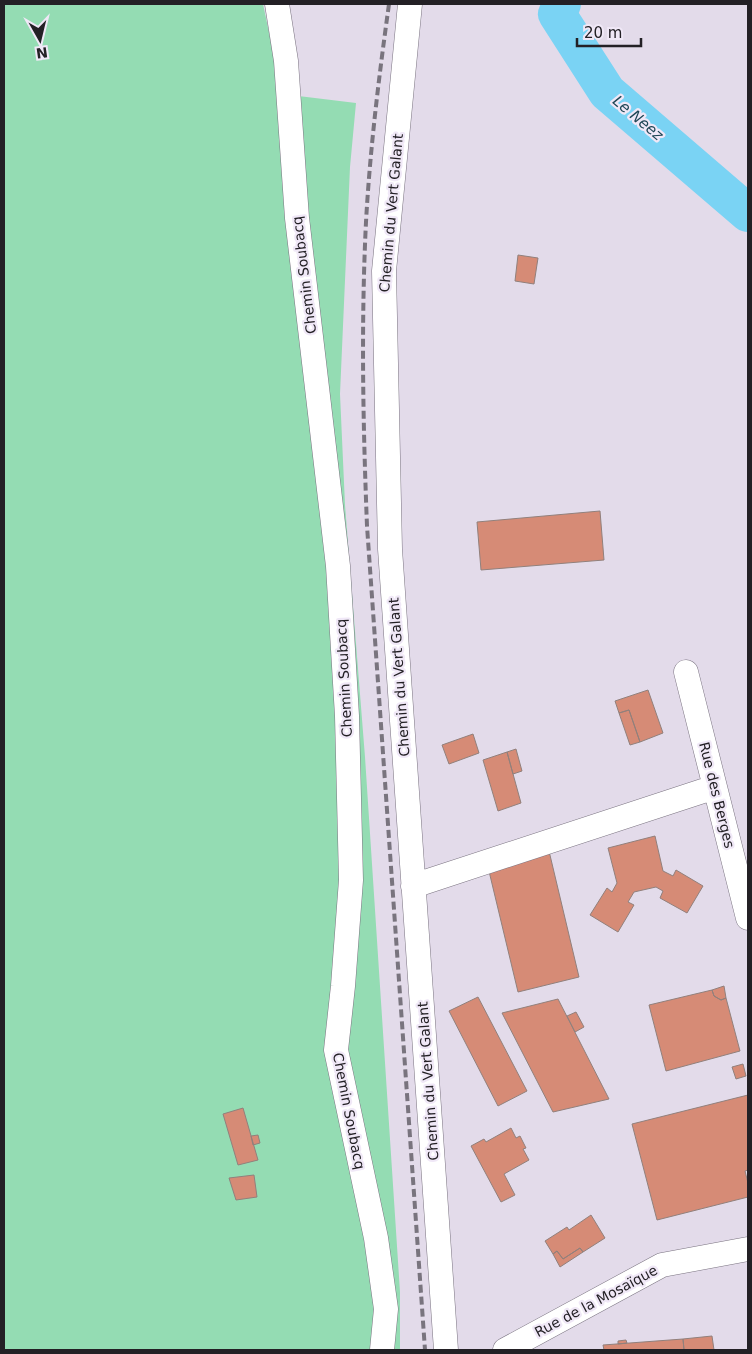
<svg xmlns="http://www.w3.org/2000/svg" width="752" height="1354" font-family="'DejaVu Sans',sans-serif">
<rect width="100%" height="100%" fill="#e3dbea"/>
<!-- green -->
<path fill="#94dcb3" d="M4 4H263L282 94 356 103 350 167 340 394 345 505 365 757 400 1292V1350H4Z"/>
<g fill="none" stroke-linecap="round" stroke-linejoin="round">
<!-- river -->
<path stroke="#7ad3f4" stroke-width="38" d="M562 4 557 14 607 92 748 213"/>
</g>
<!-- building -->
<path fill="#d68b76" stroke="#91807c" d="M518 255 538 258 534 284 515 281Z
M600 511 604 560 481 570 477 522Z
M648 690 663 733 640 742 629 710 619 713 615 701Z
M629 710 640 742 630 745 619 713Z
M473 734 479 753 449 764 442 745Z
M516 749 522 771 513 774 507 752Z
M507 752 521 803 498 811 483 760Z
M655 836 663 871 673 876 676 870 703 886 687 913 660 898 663 891 656 887 634 892 628 902 634 905 618 932 590 915 607 888 612 892 617 883 608 848Z
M549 851 579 977 518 992 488 867Z
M724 986 726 998 721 1000 714 996 712 990Z
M712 990 714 996 721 1000 726 998 740 1051 666 1071 649 1005Z
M478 997 527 1091 498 1106 449 1011Z
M558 999 609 1099 553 1112 502 1013Z
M576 1012 584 1027 575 1032 567 1016Z
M743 1064 746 1076 736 1079 732 1067Z
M748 1095V1170L745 1171 748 1183V1197L657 1220 632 1124Z
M243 1108 258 1160 238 1165 223 1114Z
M511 1128 516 1138 520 1136 526 1148 523 1149 529 1160 504 1174 515 1195 501 1202 471 1146 484 1139 486 1142Z
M258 1135 260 1143 253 1145 251 1136Z
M254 1175 257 1197 236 1200 229 1178Z
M591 1215 605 1238 583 1252 580 1248 563 1259 557 1251 553 1254 545 1241 567 1227 569 1230Z
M580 1248 583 1252 560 1267 553 1254 557 1251 563 1259Z
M712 1336 714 1350H684L683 1339Z
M683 1339 684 1350H604L603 1345Z
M626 1340 627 1343 618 1344V1341Z"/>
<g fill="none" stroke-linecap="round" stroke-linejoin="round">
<!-- minor casing -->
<g stroke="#7a7380" stroke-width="25">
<path id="minor" d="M277 4 286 61 297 218 338 566 347 716 351 880 343 986 336 1050 376 1238 386 1309 382 1350
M410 4 384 271 390 549 446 1350
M686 672 748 918
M413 886 715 787
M505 1350 662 1265 748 1249"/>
</g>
<!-- minor -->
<use href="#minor" stroke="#fff" stroke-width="24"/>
<!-- rail -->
<path stroke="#79747e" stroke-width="4" stroke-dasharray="8 4" stroke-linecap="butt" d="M389 4C379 76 370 149 366 222 361 323 363 425 367 526L425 1350"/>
</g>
<g text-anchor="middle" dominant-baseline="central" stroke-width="4.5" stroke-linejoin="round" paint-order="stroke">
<!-- street labels -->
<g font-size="14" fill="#232025" stroke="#f0e8f7">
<text transform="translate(391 213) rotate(-85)">Chemin du Vert Galant</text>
<text transform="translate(304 275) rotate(-97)">Chemin Soubacq</text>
<text transform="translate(399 677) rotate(-94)">Chemin du Vert Galant</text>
<text transform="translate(344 678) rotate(-93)">Chemin Soubacq</text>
<text transform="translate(717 795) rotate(76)">Rue des Berges</text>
<text transform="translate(428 1081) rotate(-94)">Chemin du Vert Galant</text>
<text transform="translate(349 1111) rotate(79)">Chemin Soubacq</text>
<text transform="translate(596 1301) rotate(-28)">Rue de la Mosaïque</text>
</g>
<!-- water labels -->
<g font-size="15" font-style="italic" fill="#1e4655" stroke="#f0e8f7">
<text transform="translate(638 118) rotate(40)">Le Neez</text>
</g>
</g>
<!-- border -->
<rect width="752" height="1354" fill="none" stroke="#232025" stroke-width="10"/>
<!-- north arrow -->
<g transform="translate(40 40) rotate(172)" stroke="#f0e8f7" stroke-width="4" paint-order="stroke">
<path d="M0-4L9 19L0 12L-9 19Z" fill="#232025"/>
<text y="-8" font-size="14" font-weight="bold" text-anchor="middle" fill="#232025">N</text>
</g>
<!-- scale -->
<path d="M577 38v8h64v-8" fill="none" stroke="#232025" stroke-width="2.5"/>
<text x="584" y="38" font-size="15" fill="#232025" stroke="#f0e8f7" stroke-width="4" paint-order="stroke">20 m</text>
</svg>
